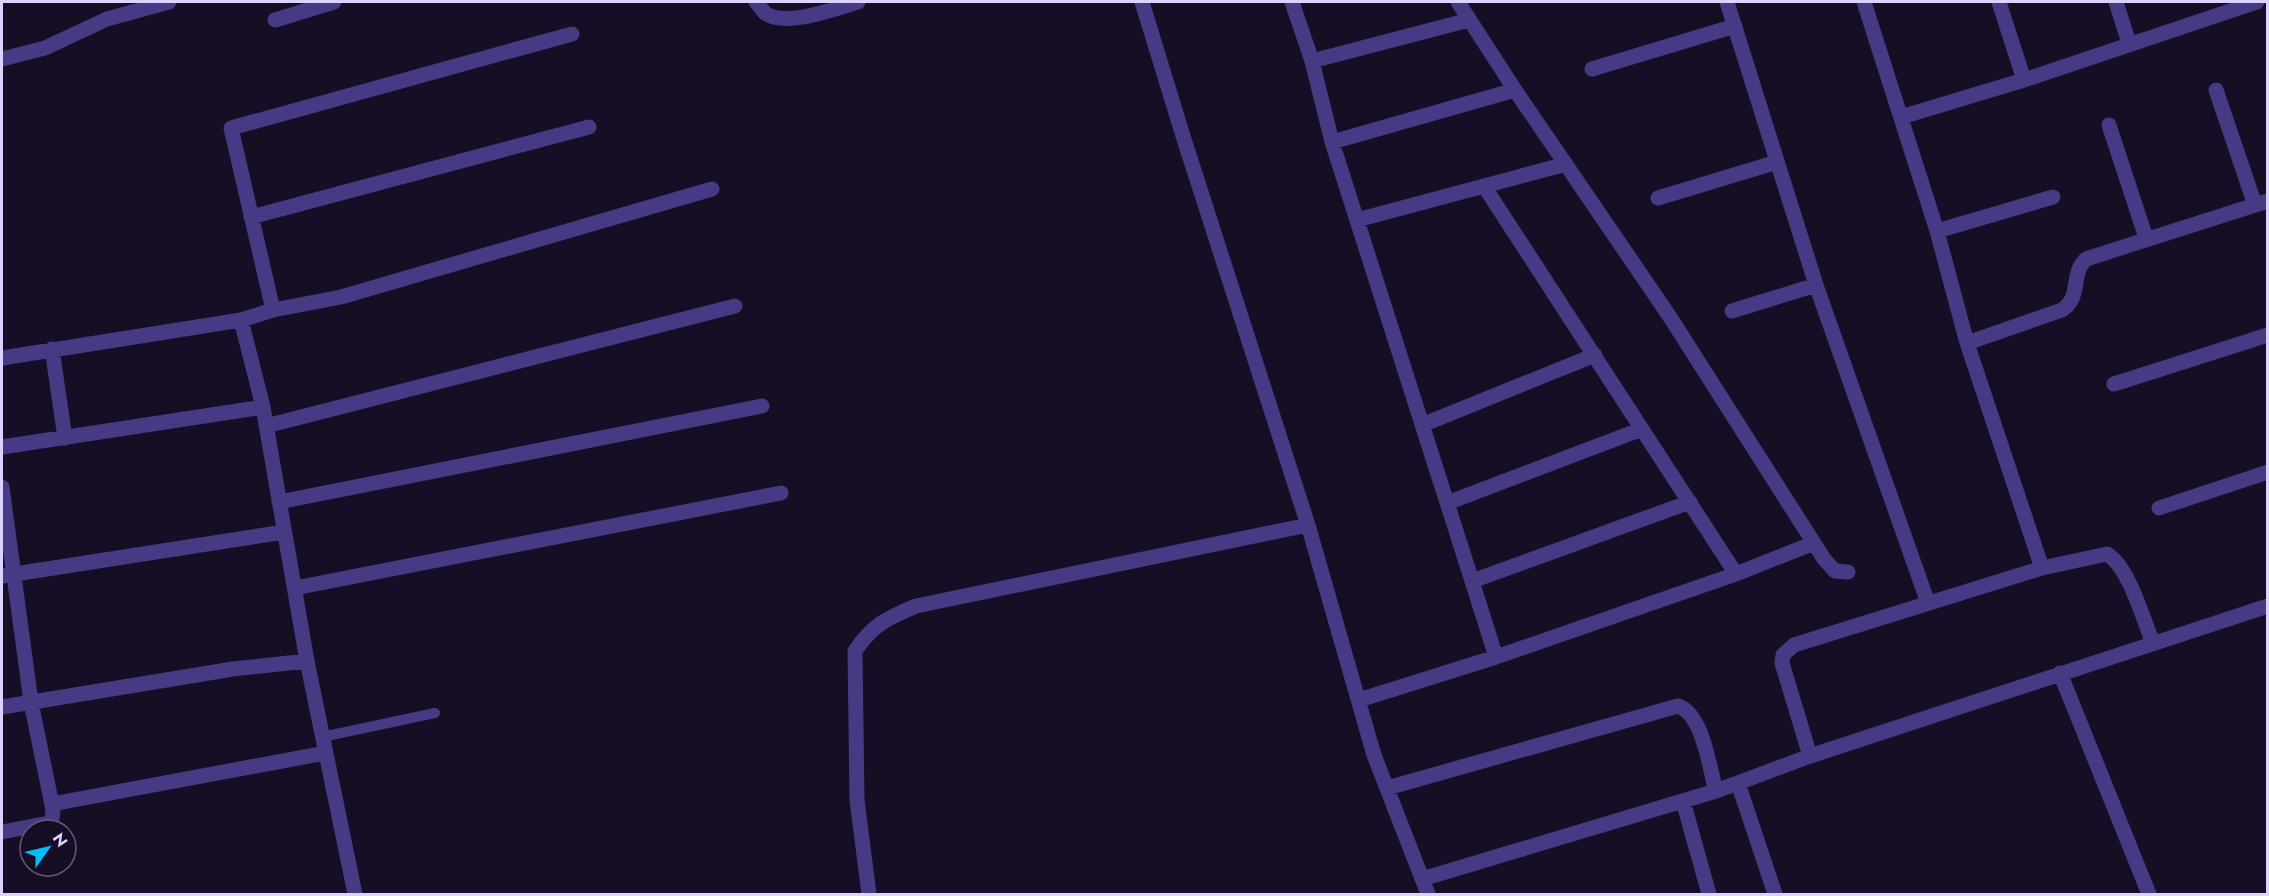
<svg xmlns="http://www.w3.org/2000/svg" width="2269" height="896" font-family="Jost,sans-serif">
<rect width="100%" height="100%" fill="#150e24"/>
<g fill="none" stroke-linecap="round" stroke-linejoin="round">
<!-- service -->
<path stroke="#473983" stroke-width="10" d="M322 737 435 713"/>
<!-- minor -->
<path stroke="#473983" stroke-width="15" d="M756 2C759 5 762 10 765 13 786 28 836 8 858 2
M1142 2 1183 136 1308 525 1374 755 1428 894
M1292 2 1312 61 1332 142 1472 581
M1458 2 1515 90 1670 317 1824 559 1835 571 1848 572
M1727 2 1816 285 1928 603
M1864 2 1937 231 1967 343 2042 568
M1999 2 2024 80
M2116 2 2129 43
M275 20 334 2
M2 59 45 48 107 19 169 2
M1312 61 1469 20
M1592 69 1735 26
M2216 90 2255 205
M1901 117 2024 80 2257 2
M2109 125 2146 238
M1332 142 1515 90
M1484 186 1736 574
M1658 198 1777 162
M251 217 589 127
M1357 220 1566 164
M1937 231 2053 197
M273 310 231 128 572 34
M1732 311 1816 285
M241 320 263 407
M1967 343 2062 310C2082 297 2070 274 2086 259L2268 201
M52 349 65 438
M2 358 241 320 273 310 341 297 712 189
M2114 384 2268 335
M1422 425 1595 355
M266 426 735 306
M2 447 263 407 307 661 355 894
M2 487 31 702 53 810 52 819 48 823 2 832
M279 502 762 406
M1447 503 1642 429
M2159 508 2268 472
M2 576 284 532
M295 588 781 493
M1496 657 1736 574 1814 543
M2060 673 2149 894
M1359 700 1496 657 1472 581 1690 502
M2 707 233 669 307 661
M1810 756 1782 663 1783 655 1794 645 2042 568 2107 554C2129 567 2143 619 2153 643
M1738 783 1775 894
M1387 788 1678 706C1703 714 1709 767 1716 791
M1683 801 1709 894
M52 804 325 753
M1422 879 1716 791 1810 756 2268 606
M869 894 857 800 855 651C873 624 888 618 916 606L1308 525"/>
</g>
<!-- border -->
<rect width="2269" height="896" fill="none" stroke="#ddd1ff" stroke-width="6"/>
<!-- north arrow -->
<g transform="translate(48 848) rotate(56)"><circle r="28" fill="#150e24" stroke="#655c7c" stroke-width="1.5"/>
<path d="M0-4.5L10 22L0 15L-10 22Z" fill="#00bcfc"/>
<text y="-9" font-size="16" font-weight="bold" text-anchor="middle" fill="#ddd1ff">N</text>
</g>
</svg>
